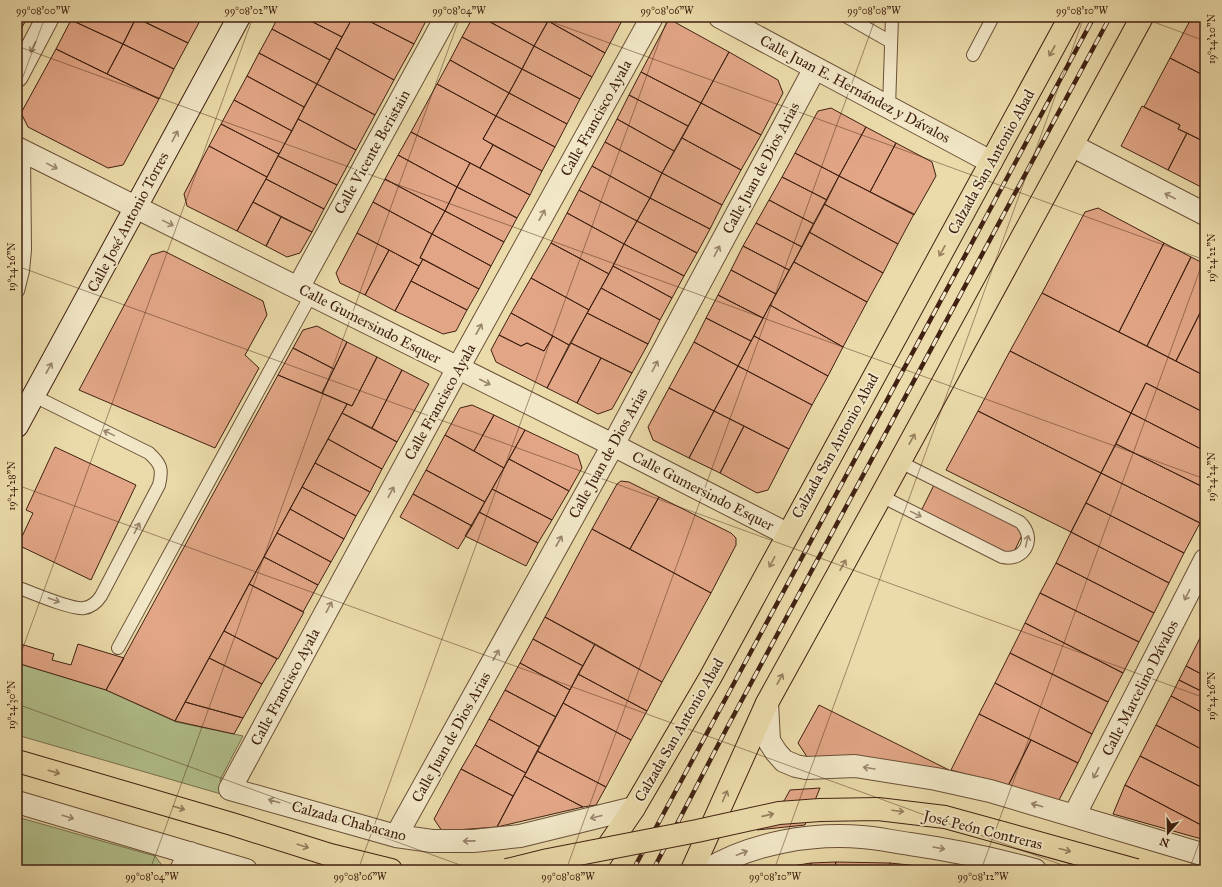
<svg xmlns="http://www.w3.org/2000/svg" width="1222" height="887" font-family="'IM FELL Great Primer',serif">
<rect width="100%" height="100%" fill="#ebdbaa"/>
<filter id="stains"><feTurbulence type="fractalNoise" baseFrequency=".005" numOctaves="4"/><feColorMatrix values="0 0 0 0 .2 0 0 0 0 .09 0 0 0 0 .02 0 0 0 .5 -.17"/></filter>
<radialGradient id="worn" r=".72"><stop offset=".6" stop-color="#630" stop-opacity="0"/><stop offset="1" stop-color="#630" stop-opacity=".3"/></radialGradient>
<!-- green -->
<path fill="#b2c18d" stroke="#797150" d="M17 663 106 690 176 722 243 736 220 780 228 796 17 735Z
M17 817 155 856 164 868V870H17Z"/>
<!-- building -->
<path fill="#e2a686" stroke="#402112" d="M17 17H28L22 27 17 23Z
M73 17H135L136 18 123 44 71 20Z
M135 17H202L188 43Z
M278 17H303L342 37 330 60 272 29Z
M303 17H353L342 37Z
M353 17H361L414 44 394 80 336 48Z
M361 17H419L426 21 414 44Z
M473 17H481L534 46 522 69 462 37Z
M481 17H537L547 23 534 46Z
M537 17H550L547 23Z
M550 17H624L605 53 548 21Z
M1192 17H1205V76L1170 58Z
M136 18 188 43 174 69 123 44Z
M669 19 729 52 701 103 641 72Z
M71 20 123 44 107 74 56 49Z
M548 21 605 53 592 77 534 46Z
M17 23 22 27 17 37Z
M272 29 330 60 317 84 259 53Z
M462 37 522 69 509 93 450 60Z
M123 44 174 69 159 99 107 74Z
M534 46 592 77 580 99 522 69Z
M336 48 394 80 375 115 317 84Z
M56 49 159 99 123 165 108 168 28 127 21 113Z
M729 52 778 80 783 93 761 135 701 103Z
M259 53 317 84 304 107 247 76Z
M1170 58 1205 76V142L1178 129 1180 125 1144 107Z
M450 60 509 93 496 116 437 84Z
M522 69 580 99 567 124 509 93Z
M641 72 701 103 688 126 629 95Z
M247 76 304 107 292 131 234 100Z
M317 84 375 115 356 150 298 119Z
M437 84 496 116 483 139 493 145 480 168 411 132Z
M509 93 567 124 555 147 496 116Z
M629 95 688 126 674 151 617 119Z
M234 100 292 131 279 154 221 124Z
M701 103 761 135 741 170 682 138Z
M1142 106 1180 125 1178 129 1187 133 1168 170 1121 146Z
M831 108 866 127 839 176 795 153 818 111Z
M496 116 555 147 542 171 483 139Z
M298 119 356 150 337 185 278 156Z
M617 119 674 151 662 173 605 142Z
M221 124 279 154 267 177 209 146Z
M866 127 896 143 870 192 839 176Z
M411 132 470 163 457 187 398 155Z
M1187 133 1205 142V189L1168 170Z
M682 138 741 170 722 205 662 173Z
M605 142 662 173 650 198 592 166Z
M896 143 932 162 936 176 914 215 870 192Z
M493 145 542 171 530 195 480 168Z
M209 146 267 177 237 231 187 206 184 194Z
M795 153 839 176 827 200 782 177Z
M398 155 457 187 445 211 385 179Z
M278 156 337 185 324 209 266 179Z
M470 163 530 195 517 218 457 187Z
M592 166 650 198 637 221 579 190Z
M662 173 722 205 710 229 650 198Z
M839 176 914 214 898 244 824 204Z
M782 177 827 200 814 224 769 200Z
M266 179 324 209 312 232 253 202Z
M385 179 445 211 432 234 373 202Z
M457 187 517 218 504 242 445 211Z
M579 190 637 221 624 244 567 213Z
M650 198 710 229 697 253 637 221Z
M769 200 814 224 802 247 756 223Z
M253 202 281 217 266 246 237 231Z
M373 202 432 234 420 258 423 259 419 266 357 233Z
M824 204 898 244 883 273 809 232Z
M1098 208 1164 243 1119 332 1042 293 1085 212Z
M445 211 504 242 491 266 432 234Z
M567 213 624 244 609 274 551 243Z
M281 217 312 232 300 253 287 257 266 246Z
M637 221 697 253 684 276 624 244Z
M756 223 802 247 789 270 743 246Z
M809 232 883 273 867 302 794 262Z
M357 233 389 250 365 295 340 283 336 273Z
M432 234 491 266 479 289 420 258Z
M551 243 609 274 589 310 531 278Z
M1164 243 1191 257 1147 346 1119 332Z
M624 244 684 276 672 298 613 266Z
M743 246 789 270 776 294 731 270Z
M389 250 419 266 395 311 365 295Z
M164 251 263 301 267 315 245 355 259 368 215 448 79 390 151 255Z
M1191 257 1205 264V303L1176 361 1147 346Z
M423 259 479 289 467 310 411 281Z
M794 262 867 302 843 347 770 305Z
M613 266 672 298 660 320 601 288Z
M731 270 776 294 763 318 718 295Z
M531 278 589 310 569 345 511 313Z
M411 281 467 310 456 331 443 334 395 311Z
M601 288 660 320 648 344 587 313Z
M1042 293 1205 376V413L1146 383 1131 413 1010 351Z
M718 295 763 318 751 341 706 318Z
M1205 303V376L1176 361Z
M770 305 843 347 828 376 754 336Z
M511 313 553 336 544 351 527 343 521 346 499 335Z
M587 313 648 344 632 373 571 343Z
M706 318 751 341 738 366 694 342Z
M317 326 347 342 334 369 293 348 303 330Z
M499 335 521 346 527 343 544 351 553 336 569 345 547 388 496 362 491 350Z
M754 336 828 376 812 405 738 366Z
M347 342 377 357 352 406 322 393Z
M694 342 738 366 714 411 669 388Z
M571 343 601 358 577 403 547 388Z
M293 348 334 369 322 393 278 375Z
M1010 351 1131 413 1101 473 978 411Z
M377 357 402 370 372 428 342 413 347 404 352 406Z
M601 358 632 373 612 409 598 414 577 403Z
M738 366 812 405 789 449 714 411Z
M402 370 429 384 397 442 372 428Z
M278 375 347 404 175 721 106 690Z
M1146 383 1205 413V451L1131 413Z
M669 388 714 411 689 458 653 440 648 427Z
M472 405 494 415 474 451 445 435 460 408Z
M714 411 744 426 720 473 689 458Z
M978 411 1101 473 1071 532 946 470Z
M342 413 397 442 382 469 328 439Z
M1131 413 1205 451V488L1116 444Z
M494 415 525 430 504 468 474 451Z
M744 426 789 449 768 490 757 493 720 473Z
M525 430 578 455 582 468 569 491 509 459Z
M445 435 504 468 485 502 426 470Z
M328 439 382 469 370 492 315 463Z
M1116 444 1205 488V512L1200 523 1101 473Z
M55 447 136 485 91 580 18 545 33 513 26 510Z
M509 459 569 491 552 520 492 489Z
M315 463 370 492 356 516 302 487Z
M426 470 485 502 472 526 413 494Z
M1101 473 1200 523 1184 553 1086 503Z
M621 481 629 482 659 497 630 549 592 529 617 484Z
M934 485 1025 529 1012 556 920 513Z
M302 487 356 516 344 539 290 509Z
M492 489 552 520 538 543 479 512Z
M413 494 472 526 458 549 400 517Z
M659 497 731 533 736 538V545L711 593 630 549Z
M1086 503 1184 553 1169 583 1071 532Z
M290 509 344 539 331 562 277 533Z
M479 512 538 543 526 566 465 536Z
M592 529 711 593 662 682 545 617Z
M1071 532 1169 583 1154 613 1056 563Z
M277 533 331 562 318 585 264 557Z
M264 557 318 585 303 612 249 584Z
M1056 563 1154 613 1139 642 1040 593Z
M249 584 304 612 278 659 224 631Z
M1040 593 1139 642 1123 673 1025 623Z
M545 617 595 644 583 666 533 639Z
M1025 623 1123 673 1108 702 1010 653Z
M224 631 277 659 262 684 209 658Z
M1201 636 1205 639V676L1186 666Z
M533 639 583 666 570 690 520 663Z
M17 643 54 654 52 660 71 665 78 644 124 658 106 690 17 663Z
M595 644 662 682 647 711 578 674Z
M1010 653 1108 702 1092 734 995 683Z
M209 658 262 684 243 718 185 702Z
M520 663 570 690 556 717 505 690Z
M1186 666 1205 676V693L1179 680Z
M578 674 647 711 631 740 563 703Z
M1179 680 1205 693V714L1171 696Z
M995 683 1092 734 1078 763 979 714Z
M505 690 556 717 540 747 489 719Z
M1171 696 1205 714V751L1156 725Z
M185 702 243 718 234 734 175 721Z
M563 703 631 740 606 787 537 751Z
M819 705 949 770 888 761 811 763 798 743Z
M979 714 1031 740 1008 786 951 770Z
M489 719 540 747 526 773 475 745Z
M1156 725 1205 751V789L1140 756Z
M1031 740 1078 763 1059 800 1008 786Z
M475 745 526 773 513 796 461 769Z
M537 751 606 787 596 805 583 807 524 776Z
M1140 756 1205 789V827L1125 785Z
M461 769 513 796 497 827 442 831 434 819Z
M524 776 583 807 497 827Z
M1125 785 1205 827V840L1113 814Z
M820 788 805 825 757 830 770 804 784 801 790 790Z
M836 862 890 863 888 870H834Z
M836 862 834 870H809L811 863Z
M811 863 809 870H779L780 868Z
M890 863 919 866 918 870H888Z
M919 866 933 870H918Z"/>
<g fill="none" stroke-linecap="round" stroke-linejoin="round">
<!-- lane casing -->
<g stroke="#6b5038" stroke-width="14">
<path id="lane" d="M847 17 891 42
M973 55 993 17
M889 107 892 17
M18 291 23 271 25 250 24 152
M881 496 1002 557C1025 562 1037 538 1020 522L900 462
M17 587C30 592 72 610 84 608 92 607 97 602 101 596L159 485C163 469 161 464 149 453L34 396
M118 648 311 295"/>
</g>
<!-- street casing -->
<g stroke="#6b5038" stroke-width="24">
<path id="street" d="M720 17 991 162
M17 76 48 17
M1073 146 1205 214
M17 148 613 445 787 534
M298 288 446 17
M767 703 769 741 776 752 784 761 796 766 806 768 855 766 936 779 990 791 1205 855
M17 802 246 870
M634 808 520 836 473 841H432L396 836 230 789 458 368 652 17
M1074 816 1205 560
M396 836 613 445 815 68
M181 870 190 853
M707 870C751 843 811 833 862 837 878 838 894 842 910 844 952 850 994 859 1035 870"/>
</g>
<!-- secondary casing -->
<g stroke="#402112" stroke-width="24">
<path id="secondary" d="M17 426 239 17"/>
</g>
<!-- primary casing -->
<g stroke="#402112" stroke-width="24">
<path id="primary" d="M17 761 232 824 330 855 391 870"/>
</g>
<!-- highway casing -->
<g stroke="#402112" stroke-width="24">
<path id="highway" d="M592 870 634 808 710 678 1070 17
M692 870 767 703 881 496 1142 17"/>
</g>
<!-- lane -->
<use href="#lane" stroke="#f2e8c8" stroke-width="12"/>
<!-- street -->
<use href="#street" stroke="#f2e8c8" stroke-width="22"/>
<!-- secondary -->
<use href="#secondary" stroke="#f2e8c8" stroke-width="22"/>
<!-- primary -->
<use href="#primary" stroke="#ebdbaa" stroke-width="22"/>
<!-- highway -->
<use href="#highway" stroke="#ebdbaa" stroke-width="22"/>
<!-- rail casing -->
<g stroke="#402112" stroke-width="4.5">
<path id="rail" d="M633 870 1094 17
M653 870 729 724 1110 17"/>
</g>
<!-- rail -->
<use href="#rail" stroke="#f2e8c8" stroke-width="3" stroke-dasharray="9" stroke-linecap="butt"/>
<!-- primary-bridge casing -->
<g stroke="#402112" stroke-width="24" stroke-linecap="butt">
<path id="primary-bridge" d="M507 870 548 860 697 831 779 813 820 810 878 809 945 817 1136 870"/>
</g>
<!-- primary-bridge -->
<use href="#primary-bridge" stroke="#ebdbaa" stroke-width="22"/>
</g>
<!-- one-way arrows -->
<defs><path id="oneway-shaft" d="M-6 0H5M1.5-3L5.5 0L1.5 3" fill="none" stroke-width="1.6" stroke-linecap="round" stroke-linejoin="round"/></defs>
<g stroke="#99846d">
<use href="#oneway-shaft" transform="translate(33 47) rotate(118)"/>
<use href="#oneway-shaft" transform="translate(175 136) rotate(-62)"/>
<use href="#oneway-shaft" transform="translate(52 166) rotate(26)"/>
<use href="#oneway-shaft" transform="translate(1170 196) rotate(-153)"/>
<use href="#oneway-shaft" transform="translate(542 215) rotate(-61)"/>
<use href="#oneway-shaft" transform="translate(168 223) rotate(26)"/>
<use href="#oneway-shaft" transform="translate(717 251) rotate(-62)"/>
<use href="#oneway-shaft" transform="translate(479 329) rotate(-61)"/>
<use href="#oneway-shaft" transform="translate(655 366) rotate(-62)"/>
<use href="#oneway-shaft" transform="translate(49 368) rotate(-61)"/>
<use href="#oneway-shaft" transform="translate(485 382) rotate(27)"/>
<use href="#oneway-shaft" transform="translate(109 433) rotate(-154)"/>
<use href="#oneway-shaft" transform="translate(391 492) rotate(-62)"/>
<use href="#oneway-shaft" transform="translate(916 514) rotate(26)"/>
<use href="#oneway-shaft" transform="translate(137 528) rotate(-63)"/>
<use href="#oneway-shaft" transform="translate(559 541) rotate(-61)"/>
<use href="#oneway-shaft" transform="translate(1027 541) rotate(-76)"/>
<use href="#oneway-shaft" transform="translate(1187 595) rotate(117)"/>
<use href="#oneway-shaft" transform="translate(54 600) rotate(20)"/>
<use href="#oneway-shaft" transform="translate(329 607) rotate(-62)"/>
<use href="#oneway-shaft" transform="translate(496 655) rotate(-61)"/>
<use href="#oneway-shaft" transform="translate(869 768) rotate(-171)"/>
<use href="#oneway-shaft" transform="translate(1096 773) rotate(117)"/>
<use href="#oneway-shaft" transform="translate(274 801) rotate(-164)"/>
<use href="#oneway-shaft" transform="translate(1037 805) rotate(-164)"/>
<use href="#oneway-shaft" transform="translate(68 817) rotate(17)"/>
<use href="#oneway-shaft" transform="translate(596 817) rotate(166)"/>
<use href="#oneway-shaft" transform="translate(469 841) rotate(179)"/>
<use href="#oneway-shaft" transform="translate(939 848) rotate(10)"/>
<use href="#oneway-shaft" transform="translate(742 853) rotate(-21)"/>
</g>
<g stroke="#967e5e">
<use href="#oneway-shaft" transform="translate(1052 51) rotate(119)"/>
<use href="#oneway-shaft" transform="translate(942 251) rotate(119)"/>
<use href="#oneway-shaft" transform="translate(912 439) rotate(-61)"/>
<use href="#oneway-shaft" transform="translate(772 562) rotate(118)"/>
<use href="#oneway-shaft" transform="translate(843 565) rotate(-61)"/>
<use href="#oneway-shaft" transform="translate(780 679) rotate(-61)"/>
<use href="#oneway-shaft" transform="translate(54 772) rotate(16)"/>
<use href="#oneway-shaft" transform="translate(725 796) rotate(-66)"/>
<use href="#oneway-shaft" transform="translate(179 808) rotate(16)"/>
<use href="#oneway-shaft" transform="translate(898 811) rotate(7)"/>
<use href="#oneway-shaft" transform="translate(768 815) rotate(-13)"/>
<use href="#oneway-shaft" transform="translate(303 846) rotate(18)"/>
<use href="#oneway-shaft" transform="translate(1065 850) rotate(15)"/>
</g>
<!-- ticks -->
<path fill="none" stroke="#402112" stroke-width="1" stroke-opacity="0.45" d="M538 17 1205 260M1140 17 1205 41M17 46 1205 479M17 93 45 17M17 266 1205 698M17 485 1076 870M17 664 253 17M17 704 474 870M150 870 460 17M358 870 668 17M566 870 876 17M774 870 1084 17M981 870 1205 256M1189 870 1205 827"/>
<g text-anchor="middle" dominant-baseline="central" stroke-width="4" stroke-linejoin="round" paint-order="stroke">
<!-- street labels -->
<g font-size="15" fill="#402112" stroke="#f2e8c8">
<text transform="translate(855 89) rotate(28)">Calle Juan E. Hernández y Dávalos</text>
<text transform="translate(596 118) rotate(-61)">Calle Francisco Ayala</text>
<text transform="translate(372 152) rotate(-61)">Calle Vicente Beristain</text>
<text transform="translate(991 162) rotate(-61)">Calzada San Antonio Abad</text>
<text transform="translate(761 168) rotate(-62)">Calle Juan de Dios Arias</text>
<text transform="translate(128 222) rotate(-62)">Calle José Antonio Torres</text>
<text transform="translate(370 324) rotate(27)">Calle Gumersindo Esquer</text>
<text transform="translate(440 402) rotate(-61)">Calle Francisco Ayala</text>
<text transform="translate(835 446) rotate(-61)">Calzada San Antonio Abad</text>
<text transform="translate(608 453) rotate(-61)">Calle Juan de Dios Arias</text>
<text transform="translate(703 491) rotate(27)">Calle Gumersindo Esquer</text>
<text transform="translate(285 687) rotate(-62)">Calle Francisco Ayala</text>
<text transform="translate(1140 688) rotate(-63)">Calle Marcelino Dávalos</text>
<text transform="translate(679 730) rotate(-60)">Calzada San Antonio Abad</text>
<text transform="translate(451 737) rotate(-61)">Calle Juan de Dios Arias</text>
<text transform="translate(349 821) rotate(15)">Calzada Chabacano</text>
<text transform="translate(983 830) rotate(14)">José Peón Contreras</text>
</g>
</g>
<!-- margin -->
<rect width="1222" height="887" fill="none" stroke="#ebdbaa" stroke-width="44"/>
<!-- north arrow -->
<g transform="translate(1168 833) rotate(200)" stroke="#f2e8c8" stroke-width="3" paint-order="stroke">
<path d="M0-3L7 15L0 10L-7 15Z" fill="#402112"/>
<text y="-6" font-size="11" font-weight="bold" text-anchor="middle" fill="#402112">N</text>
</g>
<rect x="22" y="22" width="1178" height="843" fill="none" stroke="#402112" stroke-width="1.5"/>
<g font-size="10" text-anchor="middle" fill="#402112">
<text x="43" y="14">99°08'00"W</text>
<text x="251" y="14">99°08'02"W</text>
<text x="459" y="14">99°08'04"W</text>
<text x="667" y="14">99°08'06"W</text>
<text x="874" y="14">99°08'08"W</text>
<text x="1082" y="14">99°08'10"W</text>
<text transform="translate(1211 39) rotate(-90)" y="4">19°24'20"N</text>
<text transform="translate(1211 258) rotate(-90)" y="4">19°24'22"N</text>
<text transform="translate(11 267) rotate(-90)" y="4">19°24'26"N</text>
<text transform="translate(1211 477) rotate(-90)" y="4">19°24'24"N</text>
<text transform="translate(11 486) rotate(-90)" y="4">19°24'28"N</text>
<text transform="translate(1211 696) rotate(-90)" y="4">19°24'26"N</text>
<text transform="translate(11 705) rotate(-90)" y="4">19°24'30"N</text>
<text x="152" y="880">99°08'04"W</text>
<text x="360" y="880">99°08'06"W</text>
<text x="568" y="880">99°08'08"W</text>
<text x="775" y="880">99°08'10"W</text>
<text x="983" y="880">99°08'12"W</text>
</g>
<rect width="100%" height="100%" filter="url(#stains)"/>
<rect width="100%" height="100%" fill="url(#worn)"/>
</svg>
